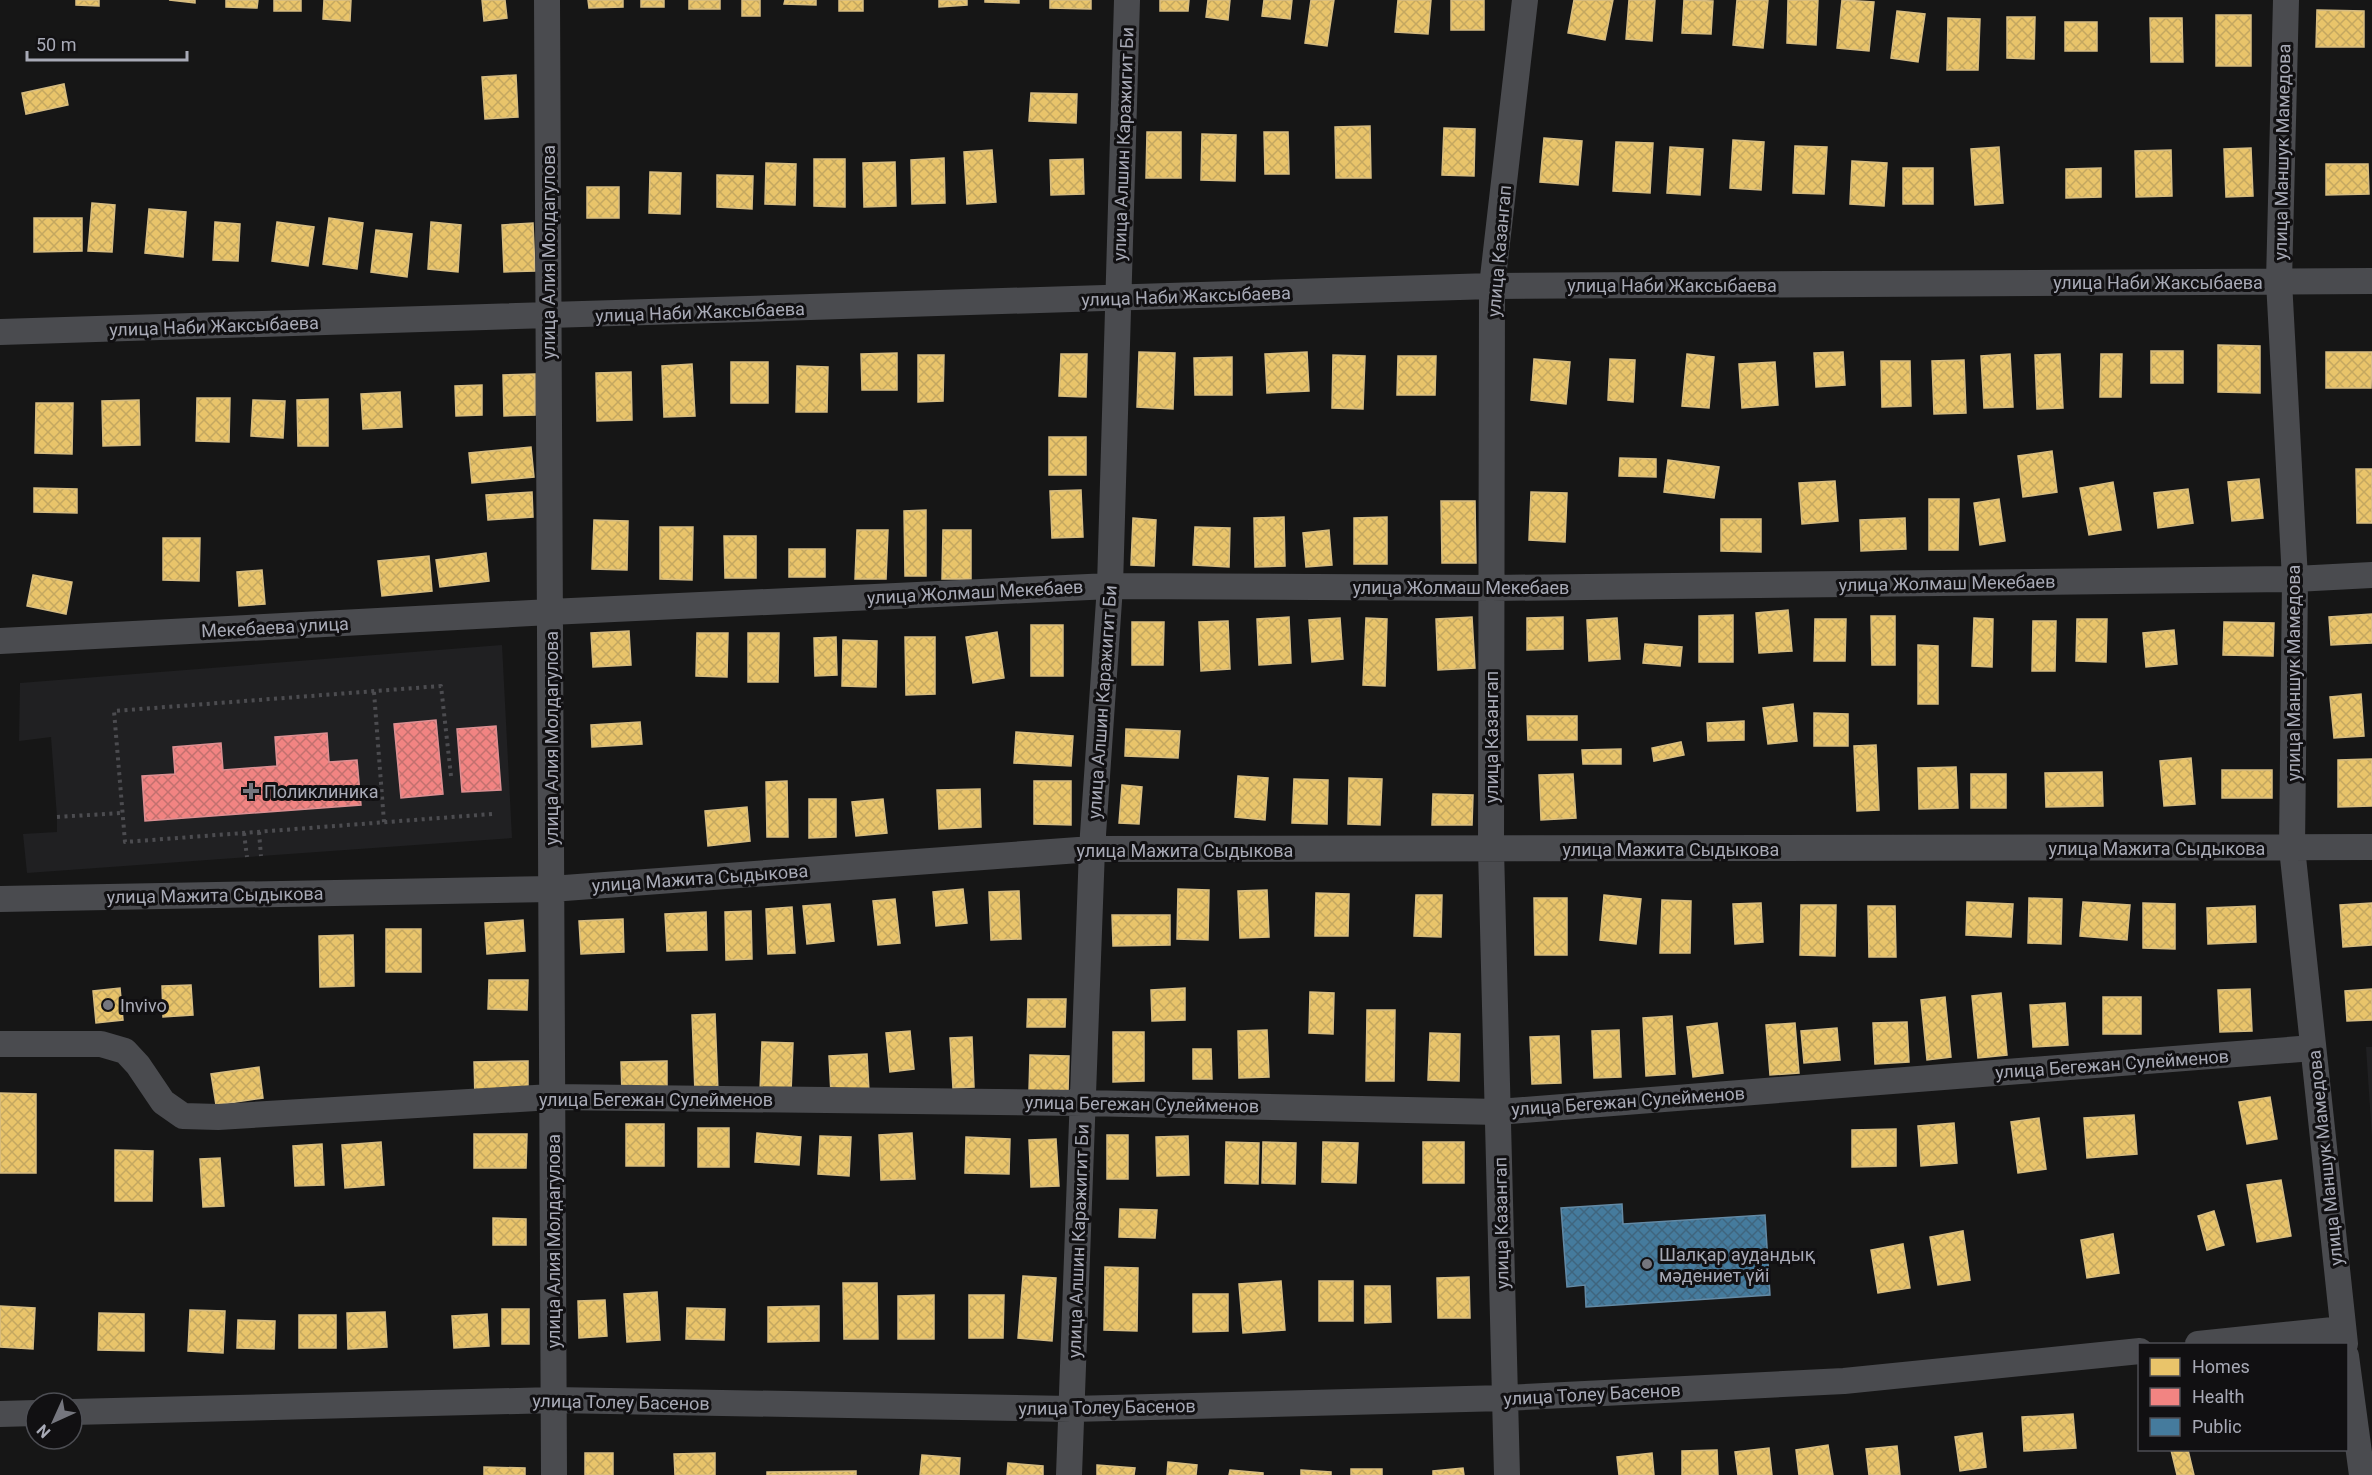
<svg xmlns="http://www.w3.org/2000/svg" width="2372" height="1475" font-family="Roboto,sans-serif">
<defs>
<pattern id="homes-cross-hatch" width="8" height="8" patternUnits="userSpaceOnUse" patternTransform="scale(1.5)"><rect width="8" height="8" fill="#e9c46a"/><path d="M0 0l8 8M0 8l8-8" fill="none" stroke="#c4a760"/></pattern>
<pattern id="health-cross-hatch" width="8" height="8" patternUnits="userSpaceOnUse" patternTransform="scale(1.5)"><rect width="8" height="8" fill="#f28482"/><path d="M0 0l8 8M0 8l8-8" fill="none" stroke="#c2706f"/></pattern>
<pattern id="public-cross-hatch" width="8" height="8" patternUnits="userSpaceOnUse" patternTransform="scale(1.5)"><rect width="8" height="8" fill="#457b9d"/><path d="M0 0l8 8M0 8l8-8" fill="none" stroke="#3f657e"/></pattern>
</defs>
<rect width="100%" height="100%" fill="#161616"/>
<!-- built -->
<path fill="#202022" d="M502 645 512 838 27 873 23 834 57 832V817L51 737 19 741 20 683Z
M2366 1047H2372V1138Z"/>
<!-- homes -->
<path fill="url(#homes-cross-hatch)" stroke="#d6bc81" stroke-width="1.5" d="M76 0H99V6L76 5Z
M169 0H195V3Z
M226 0H258L257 8 226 7Z
M274 0H301V11H274Z
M324 0H351L350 21 323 19Z
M482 0H505L507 18 484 21Z
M588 0H623V7L589 8Z
M641 0H664V7H641Z
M689 0H720V9H689Z
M742 0H760V16H742Z
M785 0H816V5L784 4Z
M839 0H863V11H839Z
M939 0H967V5L939 7Z
M985 0H1019V3L985 2Z
M1050 0H1091V9L1050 8Z
M1160 0H1189L1188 11H1160Z
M1208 0H1230L1228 20 1206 17Z
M1264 0H1292L1290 19 1262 16Z
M1311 0H1334L1327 46 1305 43Z
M1398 0H1431L1428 34 1395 32Z
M1451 0H1484V30H1451Z
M1574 0H1613L1605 40 1568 33Z
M1629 0H1655L1652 41 1626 39Z
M1684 0 1713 1 1711 34 1682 33Z
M1737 0H1768L1763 48 1733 45Z
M1788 0H1818L1816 45 1787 43Z
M1842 0 1874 2 1869 51 1837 48Z
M2317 10 2364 11V47H2316Z
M1897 11 1925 14 1918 62 1891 58Z
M2216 15H2251V66H2216Z
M2007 17H2035L2034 59 2007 58Z
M1948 18 1980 19 1978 70H1947Z
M2150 18H2182L2183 62H2151Z
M2065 22H2097V51H2065Z
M516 75 518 117 485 119 482 77Z
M64 84 68 105 26 114 22 93Z
M1031 93 1077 94 1076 123 1029 121Z
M1370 126 1371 178H1336L1335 127Z
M1444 128 1475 129 1474 176 1442 175Z
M1147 132H1181V178H1146Z
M1264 132H1288L1289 174H1265Z
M1202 134 1236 135 1235 181 1201 180Z
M1544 138 1582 141 1578 185 1540 182Z
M1733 140 1764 142 1761 190 1730 188Z
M1616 142 1653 143 1650 193 1613 191Z
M1795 146 1827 147 1824 194 1793 193Z
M1670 147 1703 149 1700 195 1667 193Z
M1999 147 2003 203 1975 205 1971 149Z
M2251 148 2253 196 2226 197 2224 149Z
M992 150 996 202 967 204 964 152Z
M2171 150 2172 196 2136 197 2135 151Z
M944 158 945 203 912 204 911 160Z
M814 159H845V207L814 206Z
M1083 159 1084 194 1051 195 1050 160Z
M1852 161 1887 163 1884 206 1850 204Z
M895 162 896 206 864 207 863 163Z
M766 163 796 164 795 205 765 204Z
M2326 164H2368L2369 194 2326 195Z
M1903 168H1933V204H1903Z
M2101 168V197L2066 198V169Z
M650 172 681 173 680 214 649 213Z
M717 175 753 176 752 209 717 207Z
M587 187H619V218H587Z
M92 203 115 205 112 252 88 251Z
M149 209 186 212 183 257 145 253Z
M34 218H82V251L34 252Z
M329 218 363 223 357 269 323 264Z
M215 222 240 224 238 261 213 260Z
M277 222 314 227 308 266 272 261Z
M431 222 461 225 458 272 428 269Z
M533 223 535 271 504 272 502 225Z
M376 230 412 234 407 277 371 272Z
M2218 345 2260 346V393L2218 392Z
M2151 351H2183V383H2151Z
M1139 352 1175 353 1173 409 1137 407Z
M1307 352 1309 391 1267 393 1265 354Z
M1843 352 1845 385 1816 387 1814 353Z
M2326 352H2372L2371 388H2326Z
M897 353V390H862L861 354Z
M1061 354H1087L1086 397 1059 396Z
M1687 354 1714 357 1709 408 1682 406Z
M2010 354 2013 407 1984 408 1981 356Z
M2060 354 2063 408 2037 409 2035 355Z
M2101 354H2122L2121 397H2100Z
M918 355H944L943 401 918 402Z
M1333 355 1365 356 1363 409 1332 408Z
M1398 356H1436L1435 395H1397Z
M1232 357V395H1195L1194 358Z
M1534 359 1570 362 1566 404 1531 400Z
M1610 359 1635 360 1633 402 1608 400Z
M1964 360 1966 413 1934 414 1932 361Z
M1881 361H1910L1911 406 1882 407Z
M731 362H768V403H731Z
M1775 362 1778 405 1742 408 1739 364Z
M692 364 695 416 664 417 662 366Z
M797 366 828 367 827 412H796Z
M631 372 632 420 597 421 596 373Z
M535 374V415L504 416 503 375Z
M482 385V415L456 416 455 386Z
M400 392 402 427 363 429 361 394Z
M197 398H230L229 442 196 441Z
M328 399V446H298L297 400Z
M139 400 140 445 103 446 102 401Z
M253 400 285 401 283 438 251 436Z
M36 403H73L72 454 35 453Z
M1049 437H1086V475H1049Z
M531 447 534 477 472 483 469 453Z
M2052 451 2057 492 2023 497 2018 456Z
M1620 458 1656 459V477L1619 476Z
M1668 460 1719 467 1714 498 1664 492Z
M2356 469H2372V523H2357Z
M2259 479 2263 518 2232 521 2228 482Z
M1835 481 1838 521 1802 524 1799 483Z
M2113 482 2121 530 2089 535 2080 488Z
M34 488 77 489V513L34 512Z
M2188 489 2193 523 2158 528 2154 493Z
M1081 490 1083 537 1052 538 1050 491Z
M532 492 533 517 488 520 486 495Z
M1531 492 1567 493 1565 542 1529 540Z
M1929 499H1959L1958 550H1929Z
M1999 499 2005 541 1980 545 1974 503Z
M1441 501H1475L1476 563H1442Z
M926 510V576H905L904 511Z
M1284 517 1285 566 1255 567 1254 518Z
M1387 517V564H1354V518Z
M1133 518 1156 520 1154 566 1131 565Z
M1905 518 1906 549 1861 551 1860 520Z
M1721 519H1761V552L1721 551Z
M594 520 628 521 627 570 592 569Z
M660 527H693L692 580 660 579Z
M1195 527 1230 528 1229 567 1193 565Z
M857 530H888L886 579H855Z
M943 530H971V579H942Z
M1329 530 1332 565 1306 567 1303 533Z
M724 536H756V578H725Z
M163 538H200L199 581 163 580Z
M789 549H825V577H789Z
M486 553 489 581 440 587 436 560Z
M429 556 432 591 382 596 378 561Z
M262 570 265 604 239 606 237 572Z
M33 575 72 582 66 614 27 606Z
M1788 610 1792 651 1759 653 1756 613Z
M2372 614V643L2331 645 2329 617Z
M1733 615V662H1699V616Z
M1871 616H1895V665H1872Z
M1289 617 1291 663 1259 665 1257 619Z
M1472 617 1475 668 1438 670 1436 619Z
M1563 617V649L1527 650V618Z
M1340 618 1343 659 1312 662 1309 620Z
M1366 618 1387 619 1385 686 1363 685Z
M1617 618 1620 659 1589 661 1587 620Z
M1974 618 1993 619 1992 667 1972 666Z
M1815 619H1846L1845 661H1814Z
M2077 619H2107L2106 662 2076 661Z
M1228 621 1230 669 1201 671 1199 622Z
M2033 621H2056L2055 671H2032Z
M1132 622H1164L1163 665H1132Z
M2224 622 2274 623 2273 656 2223 655Z
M1031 625H1063V676H1031Z
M2174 630 2177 664 2146 667 2143 633Z
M629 631 631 665 593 667 591 633Z
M997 632 1004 678 973 683 966 637Z
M697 633H728L727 677 696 676Z
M748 633H779L778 682H748Z
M836 637 837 675 815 676 814 638Z
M905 637H935V694L906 695Z
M843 640 877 641 876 687 842 686Z
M1645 644 1682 647 1680 666 1643 663Z
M1918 645 1938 646V704H1918Z
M2361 694 2364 736 2334 738 2330 697Z
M1793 704 1797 741 1768 744 1763 708Z
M1814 713 1848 714V746H1814Z
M1527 716H1577V740H1528Z
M1744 721V740L1708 741 1707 723Z
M640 722 642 744 592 747 591 725Z
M1126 729 1180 731 1178 758 1125 756Z
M1016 732 1073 736 1071 766 1014 763Z
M1681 742 1684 755 1654 761 1652 748Z
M1876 745 1879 810 1857 811 1854 746Z
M1621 749V764H1583L1582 750Z
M2191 758 2195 804 2164 806 2160 761Z
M2372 759V806L2338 807V760Z
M1956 767 1958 808 1919 809 1918 768Z
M2222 770H2272V798H2222Z
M2102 772 2103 806 2046 807 2045 773Z
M1573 774 1576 818 1541 820 1539 775Z
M1971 774H2006V808H1971Z
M1238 776 1268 778 1265 820 1235 817Z
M1349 778 1382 779 1380 825 1348 824Z
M1294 779 1328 780 1327 824 1292 823Z
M787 781 788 837H767L766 782Z
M1034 781H1071V825L1034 824Z
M1122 785 1142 787 1139 824 1119 823Z
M980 789 981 827 939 829 937 790Z
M1433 794 1473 795 1472 825H1432Z
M809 799H836V837L809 838Z
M883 799 887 833 856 836 852 802Z
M747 807 750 841 708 846 705 811Z
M963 889 967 923 936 926 933 892Z
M1178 889 1209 890 1208 940 1177 939Z
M1267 890 1269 937 1240 938 1238 891Z
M1019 891 1021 939 991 940 989 892Z
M1316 893 1349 894 1348 936H1315Z
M1416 895H1442L1441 937 1414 936Z
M1604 895 1641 899 1636 944 1600 940Z
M1534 898H1567V955H1535Z
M2029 898 2062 899 2061 944 2028 943Z
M895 899 900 943 878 945 873 901Z
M1662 900 1691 901 1690 953H1660Z
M1967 902 2013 904 2011 937 1966 935Z
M2083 902 2130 905 2127 940 2080 936Z
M1761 903 1763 942 1735 944 1733 904Z
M2143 903 2175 904V949L2143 948Z
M2372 903V945L2343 947 2340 905Z
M830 904 834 941 807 944 803 906Z
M1801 905H1836L1835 956 1800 955Z
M1868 906H1895L1896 957H1869Z
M2255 906 2256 942 2208 944 2207 908Z
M792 907 795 953 768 954 766 909Z
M751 911 752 959 726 960 725 912Z
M706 912 707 950 667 951 665 914Z
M1112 915H1170V945L1113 946Z
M623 919 624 952 581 954 579 921Z
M523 920 525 951 487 954 485 923Z
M386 929H421V972H386Z
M353 935 354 986 320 987 319 936Z
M489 980H528L527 1010 488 1009Z
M191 985 193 1015 163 1017 162 986Z
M120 988 123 1020 96 1023 93 991Z
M1185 988V1020L1152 1021 1151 990Z
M2250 989 2252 1031 2220 1032 2218 990Z
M2372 989V1020L2347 1021 2345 991Z
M1310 992 1334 993 1333 1034 1309 1033Z
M2001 993 2007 1055 1978 1058 1972 996Z
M1945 997 1951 1057 1927 1060 1921 1000Z
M2103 997H2141V1034H2103Z
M1028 999H1066L1065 1027H1027Z
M2065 1003 2068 1045 2033 1047 2030 1005Z
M1367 1010H1395L1394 1081H1366Z
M715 1014 718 1091 695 1092 692 1015Z
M1672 1016 1675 1074 1646 1076 1643 1018Z
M1907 1022 1909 1062 1875 1064 1873 1023Z
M1717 1023 1723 1073 1693 1077 1687 1027Z
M1795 1023 1799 1073 1770 1075 1766 1025Z
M1837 1028 1840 1060 1804 1063 1801 1031Z
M1267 1030 1269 1077 1239 1078 1238 1031Z
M1619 1030 1621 1077 1594 1078 1592 1031Z
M910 1031 914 1069 890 1072 886 1033Z
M1113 1032H1144V1081L1113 1082Z
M1430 1033 1460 1034 1459 1081 1428 1080Z
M1559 1036 1561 1083 1532 1084 1530 1037Z
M972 1037 974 1087 953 1088 950 1038Z
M762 1042 793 1043 791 1092 760 1091Z
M1193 1049H1211L1212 1079H1193Z
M867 1054 869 1092 831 1094 829 1056Z
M1030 1055 1069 1056 1068 1092 1029 1091Z
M528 1061V1097L475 1098 474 1062Z
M667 1061V1092L622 1093 621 1062Z
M259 1067 263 1098 216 1105 211 1074Z
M0 1093 36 1094V1173H0Z
M2270 1097 2277 1139 2247 1144 2239 1102Z
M2134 1115 2137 1154 2087 1158 2084 1118Z
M2039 1118 2046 1169 2018 1173 2011 1122Z
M1954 1123 1957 1163 1921 1166 1918 1126Z
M626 1124H664V1166H626Z
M698 1128H729V1167H698Z
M1896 1129V1166L1852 1167V1130Z
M757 1133 801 1137 799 1165 755 1162Z
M912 1133 915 1179 881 1180 879 1135Z
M474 1134H527L526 1168H474Z
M1107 1135H1128V1179H1107Z
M820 1136 851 1137 849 1176 818 1174Z
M1188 1136 1189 1175 1157 1176 1156 1137Z
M966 1137 1010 1139 1009 1174 965 1173Z
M1056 1139 1059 1186 1031 1187 1029 1140Z
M381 1142 384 1185 345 1188 342 1145Z
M1226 1142 1259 1143 1258 1184 1225 1183Z
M1263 1142 1296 1143 1295 1184 1262 1183Z
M1323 1142 1358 1143 1356 1183 1322 1182Z
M1423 1142H1464V1183H1423Z
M322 1144 324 1185 295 1186 293 1146Z
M115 1150 153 1151 152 1201H115Z
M220 1158 224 1206 203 1207 200 1159Z
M2281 1180 2291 1236 2257 1242 2247 1185Z
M1120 1209 1157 1210 1155 1238 1119 1237Z
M2214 1211 2224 1245 2207 1250 2198 1216Z
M493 1218 526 1219V1245H493Z
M1963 1231 1970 1280 1938 1285 1930 1237Z
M2113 1234 2119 1273 2087 1278 2081 1240Z
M1903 1244 1910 1288 1878 1293 1871 1250Z
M1105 1267 1138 1268 1137 1331 1104 1330Z
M1023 1276 1056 1278 1052 1341 1018 1338Z
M1469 1277 1470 1318H1438L1437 1278Z
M1281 1281 1285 1330 1243 1333 1239 1284Z
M1319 1281H1353V1321H1319Z
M843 1283H877L878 1339H844Z
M1365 1286H1390L1391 1322 1365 1323Z
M657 1292 660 1340 627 1342 624 1294Z
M1193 1294H1228V1331L1193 1332Z
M934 1295V1339H898V1296Z
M969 1295H1004L1003 1338H969Z
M605 1300 607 1336 579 1338 578 1301Z
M0 1306 35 1308 33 1349 0 1347Z
M819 1306V1341L768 1342V1307Z
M687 1308 725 1309 724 1340 686 1339Z
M502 1309H529V1344H502Z
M190 1310 225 1311 223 1353 188 1351Z
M385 1312 387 1347 348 1349 347 1313Z
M99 1313 144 1314V1351L98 1350Z
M487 1314 489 1346 454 1348 452 1316Z
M299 1315H336V1348H299Z
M238 1320 275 1321 274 1349 237 1348Z
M2073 1414 2076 1448 2024 1451 2022 1417Z
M1982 1433 1986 1467 1960 1471 1955 1437Z
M1828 1445 1833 1475H1799L1796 1450Z
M1897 1446 1900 1475H1869L1866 1449Z
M1769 1448 1772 1475H1738L1735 1452Z
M1717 1450 1718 1475H1682V1451Z
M2171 1450H2188L2194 1475H2177Z
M585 1453H613V1475H585Z
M715 1453V1475H675L674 1454Z
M1652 1453 1654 1475H1619L1617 1457Z
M922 1455 960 1458 959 1475H920Z
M1168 1462 1197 1465 1196 1475H1167Z
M1008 1463 1043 1466V1475H1007Z
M1097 1465 1135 1468 1134 1475H1097Z
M484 1467 525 1468V1475H484Z
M1463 1468 1464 1475H1433V1471Z
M1351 1469H1382V1475H1351Z
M1230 1470 1263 1473V1475H1229Z
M1301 1470 1331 1472V1475H1301Z
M856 1471V1475H767V1472Z"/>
<!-- health -->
<path fill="url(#health-cross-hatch)" stroke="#dc8f92" stroke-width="1.5" d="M436 720 443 794 401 798 394 724Z
M496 726 501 790 462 792 457 729Z
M327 733 329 762 357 760 361 805 145 821 142 776 175 774 173 747 221 743 223 770 277 766 275 737Z"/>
<!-- public -->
<path fill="url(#public-cross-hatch)" stroke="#6389a4" stroke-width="1.5" d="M1622 1204 1623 1224 1765 1215 1770 1295 1586 1307 1585 1285 1567 1287 1561 1208Z"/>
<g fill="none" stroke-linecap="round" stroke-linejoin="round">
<!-- path -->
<path stroke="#4c4c50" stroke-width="4" stroke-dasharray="3 4.5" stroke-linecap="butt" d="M374 692 384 822
M451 776 441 686 114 711 125 842 492 814
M57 817 121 813
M259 832 261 856
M244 833 247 857"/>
<!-- minor -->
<path stroke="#4a4b4f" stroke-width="26" d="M547 0 554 1475
M2286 0 2279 281 2295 579 2292 848 2345 1344
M0 332 1492 286 2372 281
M0 641 550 612 1110 586 1492 588 2295 579 2372 575
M0 899 551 889 1092 849 2372 847
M0 1044H101L125 1051 138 1065 163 1102 183 1116 218 1117 552 1097 1083 1103 1498 1112 2313 1048
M2198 1344 2343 1329
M2346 1356 2362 1475
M72 1412 554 1400 1071 1409 1505 1398 1844 1381 2140 1351
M0 1414 36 1413
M1069 1475 1092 849 1110 586 1127 0
M1507 1475 1491 849 1492 286 1525 0"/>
</g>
<!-- markers -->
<g fill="#75767e" stroke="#111012" stroke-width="2">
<path d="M248 782h6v6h6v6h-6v6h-6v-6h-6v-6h6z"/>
<circle cx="108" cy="1005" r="6"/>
<circle cx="1647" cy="1264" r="6"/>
</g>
<g text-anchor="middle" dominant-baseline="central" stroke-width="6" stroke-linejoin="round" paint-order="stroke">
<!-- street labels -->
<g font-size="18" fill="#a8aab6" stroke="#111012">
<text transform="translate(1123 144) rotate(-88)">улица Алшин Каражигит Би</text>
<text transform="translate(2282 152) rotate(-89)">улица Маншук Мамедова</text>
<text transform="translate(1499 251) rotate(-85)">улица Казангап</text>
<text transform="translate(548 252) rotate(-90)">улица Алия Молдагулова</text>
<text x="2158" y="282">улица Наби Жаксыбаева</text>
<text x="1672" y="285">улица Наби Жаксыбаева</text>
<text transform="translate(1186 296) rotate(-2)">улица Наби Жаксыбаева</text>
<text transform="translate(700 312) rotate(-2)">улица Наби Жаксыбаева</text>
<text transform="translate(214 326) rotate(-2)">улица Наби Жаксыбаева</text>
<text transform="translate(1947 583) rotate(-1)">улица Жолмаш Мекебаев</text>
<text x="1461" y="587">улица Жолмаш Мекебаев</text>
<text transform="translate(975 592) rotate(-3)">улица Жолмаш Мекебаев</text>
<text transform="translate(275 627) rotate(-3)">Мекебаева улица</text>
<text transform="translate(2293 673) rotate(-90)">улица Маншук Мамедова</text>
<text transform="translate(1102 702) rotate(-86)">улица Алшин Каражигит Би</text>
<text transform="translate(1491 737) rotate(-90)">улица Казангап</text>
<text transform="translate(551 738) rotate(-90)">улица Алия Молдагулова</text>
<text x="2157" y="848">улица Мажита Сыдыкова</text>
<text x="1671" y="849">улица Мажита Сыдыкова</text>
<text x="1185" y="850">улица Мажита Сыдыкова</text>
<text transform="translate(700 878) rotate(-4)">улица Мажита Сыдыкова</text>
<text transform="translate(215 895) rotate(-1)">улица Мажита Сыдыкова</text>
<text transform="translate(2112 1064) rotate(-4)">улица Бегежан Сулейменов</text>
<text x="656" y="1099">улица Бегежан Сулейменов</text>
<text transform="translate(1628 1101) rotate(-4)">улица Бегежан Сулейменов</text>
<text transform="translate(1142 1104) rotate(1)">улица Бегежан Сулейменов</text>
<text transform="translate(2325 1158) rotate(-96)">улица Маншук Мамедова</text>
<text transform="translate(1501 1223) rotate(-91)">улица Казангап</text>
<text transform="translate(553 1241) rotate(-90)">улица Алия Молдагулова</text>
<text transform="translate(1078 1241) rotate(-88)">улица Алшин Каражигит Би</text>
<text transform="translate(1592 1394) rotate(-3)">улица Толеу Басенов</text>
<text transform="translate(621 1402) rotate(1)">улица Толеу Басенов</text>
<text transform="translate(1107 1407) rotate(-1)">улица Толеу Басенов</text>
</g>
<!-- poi labels -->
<g font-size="18" fill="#a8aab6" stroke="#111012" text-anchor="start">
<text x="264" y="791">Поликлиника</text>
<text x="120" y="1005">Invivo</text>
<text x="1659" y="1254">Шалқар аудандық<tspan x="1659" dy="21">мәдениет үйі</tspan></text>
</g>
</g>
<!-- legend -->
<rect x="2138" y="1343" width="210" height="108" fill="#111012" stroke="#4d4e54" stroke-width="1.5"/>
<rect x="2150" y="1358" width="30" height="18" fill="#e9c46a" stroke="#4d4e54" stroke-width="1.5"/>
<text x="2192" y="1373" font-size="18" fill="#a8aab6">Homes</text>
<rect x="2150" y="1388" width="30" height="18" fill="#f28482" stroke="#4d4e54" stroke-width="1.5"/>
<text x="2192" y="1403" font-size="18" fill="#a8aab6">Health</text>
<rect x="2150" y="1418" width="30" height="18" fill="#457b9d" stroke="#4d4e54" stroke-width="1.5"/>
<text x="2192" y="1433" font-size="18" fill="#a8aab6">Public</text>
<!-- north arrow -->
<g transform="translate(54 1421) rotate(225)"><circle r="28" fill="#111012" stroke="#4d4e54" stroke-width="1.5"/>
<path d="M0-4.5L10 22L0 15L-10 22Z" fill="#75767e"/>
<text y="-9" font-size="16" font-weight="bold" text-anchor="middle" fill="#a8aab6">N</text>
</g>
<!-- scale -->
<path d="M27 51v9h160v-9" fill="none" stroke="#a8aab6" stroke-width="3"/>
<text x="36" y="51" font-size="18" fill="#a8aab6" stroke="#111012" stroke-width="4.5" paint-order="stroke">50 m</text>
</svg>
